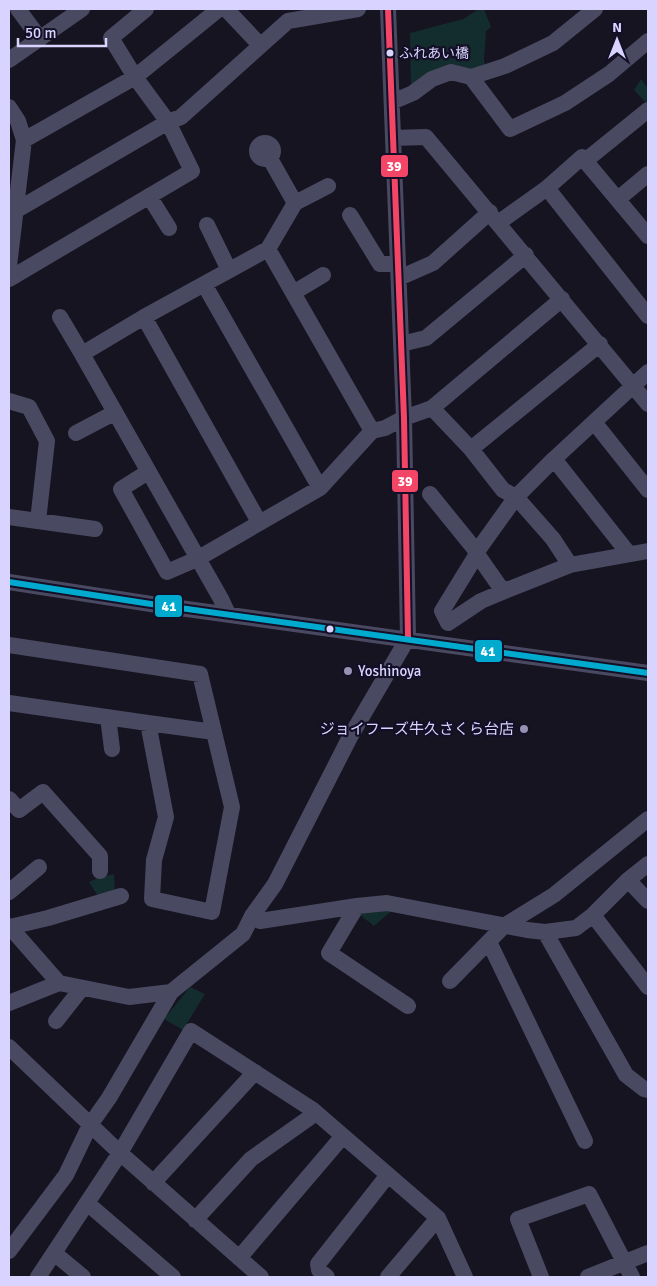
<svg xmlns="http://www.w3.org/2000/svg" width="657" height="1286" font-family="Signika,'Noto Sans JP',sans-serif">
<rect width="100%" height="100%" fill="#161421"/>
<!-- green -->
<path fill="#132c2d" d="M479 9H484L491 27 486 31 484 59 485 66 476 70 454 65 411 90 410 33 463 19Z
M641 79 648 88V103L647 104 634 90Z
M114 874 115 892 99 898 89 882 98 878Z
M396 907 374 926 360 915 362 908Z
M190 987 205 994 183 1030 164 1019Z"/>
<g fill="none" stroke-linecap="round" stroke-linejoin="round">
<!-- minor -->
<path stroke="#4a4962" stroke-width="16" d="M18 9 40 39
M146 9 111 38 135 77 219 9
M226 9 260 45
M388 9 404 418 408 638
M9 60 82 9
M471 77 505 66 553 43 595 9
M392 102 413 93 432 79 451 72 471 77 510 129 565 103 609 74 648 41
M9 107 18 121 24 140 9 266
M393 138 426 137 648 404
M257 151a8 8 0 1 1 16 0a8 8 0 1 1-16 0Z
M585 161 648 110
M547 188 648 316
M149 196 169 228
M618 199 648 174
M295 203 328 186
M9 211H15L168 122 181 117 288 21 358 9
M350 215 380 264H398
M498 223 547 188 582 157 648 236
M207 225 229 270
M268 249 372 431
M399 278 433 263 490 212
M9 279 192 171 168 122 135 77 24 140
M204 284 320 488
M293 293 323 275
M60 317 82 354
M144 317 259 522
M401 344 426 338 526 255
M648 372 554 459 516 497 478 550 477 554 500 587 507 590 570 565 648 551
M9 401 29 407 47 441 38 521
M432 408 471 449 503 490 516 497 553 539 570 565
M594 422 648 490
M76 433 114 413
M471 449 600 344
M554 459 629 554
M148 472 121 489 167 572 197 559 320 488 372 431 385 428 404 418 432 408 562 299
M430 494 477 552
M9 517 95 529
M477 554 442 611 448 623 481 601 507 590
M9 582 151 604 648 673
M228 614 221 599 82 354 144 317 268 249 295 203 269 157
M9 645 200 674 232 807 212 912 152 899 154 860 166 817 148 723 9 703
M108 717 112 749
M148 723 214 732
M9 799 19 810 43 792 100 856V871
M628 880 648 901
M9 892 39 867
M357 906 329 953 408 1006
M593 915 648 987
M252 916 260 921 357 906 387 903 527 930 545 932 576 928 593 915 628 880 648 864
M9 926 59 983 129 997 171 992
M10 927 48 918 121 896
M545 932 626 1075 644 1089 648 1090
M489 942 585 1141
M450 981 504 926 554 895 648 819
M9 1003 59 983
M56 1021 82 988
M9 1047 120 1153 261 1277
M153 1183 255 1072
M87 1203 173 1277
M195 1220 251 1159 316 1113
M9 1251 66 1175 90 1125 109 1098 171 992 243 934 252 916 275 884 350 737 408 638
M54 1253 83 1277
M239 1258 343 1136
M38 1277 120 1153 191 1031 313 1110 438 1218 465 1277
M327 1277 319 1270 318 1264 388 1175
M388 1277 438 1218
M541 1277 518 1219 589 1194 632 1277
M588 1277 648 1253"/>
<!-- bus-1 casing -->
<g stroke="#130f26" stroke-width="10">
<path id="bus-1" d="M388 9 404 418 408 638"/>
</g>
<!-- bus-2 casing -->
<g stroke="#130f26" stroke-width="10">
<path id="bus-2" d="M9 582 151 604 648 673"/>
</g>
<!-- bus-1 -->
<use href="#bus-1" stroke="#f34667" stroke-width="6"/>
<!-- bus-2 -->
<use href="#bus-2" stroke="#00a9ce" stroke-width="6"/>
</g>
<!-- markers -->
<g fill="#d9d4ff" stroke="#130f26" stroke-width="2">
<circle cx="390" cy="53" r="4.5"/>
<circle cx="330" cy="629" r="4.5"/>
</g>
<g fill="#9591b1" stroke="#130f26" stroke-width="2">
<circle cx="348" cy="671" r="5"/>
<circle cx="524" cy="729" r="5"/>
</g>
<g text-anchor="middle" dominant-baseline="central" stroke-width="4.5" stroke-linejoin="round" paint-order="stroke">
<!-- bus labels -->
<g font-size="14" fill="#d9d4ff" stroke="#130f26" text-anchor="start">
<text x="399" y="53">ふれあい橋</text>
</g>
<!-- poi labels -->
<g font-size="15" fill="#d9d4ff" stroke="#130f26" text-anchor="start">
<text x="358" y="671">Yoshinoya</text>
<text x="514" y="729" text-anchor="end">ジョイフーズ牛久さくら台店</text>
</g>
</g>
<g stroke="#130f26" stroke-width="2">
<rect x="380" y="154" width="29" height="24" rx="5" fill="#f34667"/>
<rect x="391" y="469" width="28" height="24" rx="5" fill="#f34667"/>
<rect x="154" y="594" width="29" height="24" rx="5" fill="#00a9ce"/>
<rect x="474" y="639" width="29" height="24" rx="5" fill="#00a9ce"/>
</g>
<g font-size="14" text-anchor="middle" font-weight="bold" fill="#fff">
<text x="394" y="171">39</text>
<text x="405" y="486">39</text>
<text x="169" y="611">41</text>
<text x="488" y="656">41</text>
</g>
<!-- border -->
<rect width="657" height="1286" fill="none" stroke="#d9d4ff" stroke-width="20"/>
<!-- north arrow -->
<g transform="translate(617 40)" stroke="#130f26" stroke-width="4" paint-order="stroke">
<path d="M0-4L9 19L0 12L-9 19Z" fill="#d9d4ff"/>
<text y="-8" font-size="14" font-weight="bold" text-anchor="middle" fill="#d9d4ff">N</text>
</g>
<!-- scale -->
<path d="M18 38v8h88v-8" fill="none" stroke="#d9d4ff" stroke-width="2.5"/>
<text x="25" y="38" font-size="15" fill="#d9d4ff" stroke="#130f26" stroke-width="4" paint-order="stroke">50 m</text>
</svg>
